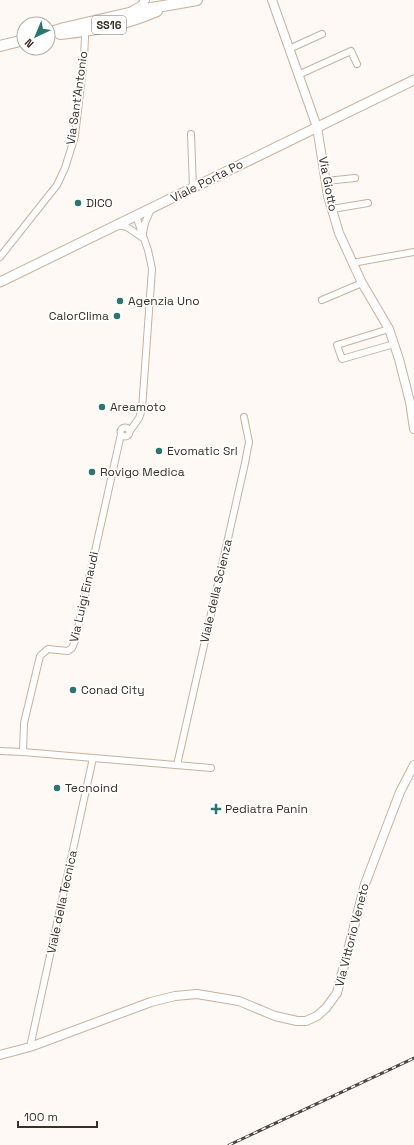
<svg xmlns="http://www.w3.org/2000/svg" width="414" height="1145" font-family="'Space Grotesk',sans-serif">
<rect width="100%" height="100%" fill="#fef9f4"/>
<g fill="none" stroke-linecap="round" stroke-linejoin="round">
<!-- minor casing -->
<g stroke="#c8b19c" stroke-width="8">
<path id="minor" d="M289 49 322 34
M298 75 351 51 357 64
M191 134 193 188
M326 181 355 178
M332 209 368 203
M118 225 127 227 143 238
M143 233 145 223 151 209
M0 257 57 185 65 168 75 136 84 58 85 37
M352 263 414 252
M322 300 362 283
M389 329 337 345 342 359 394 344
M120.5 432a4.5 4.5 0 1 1 9 0a4.5 4.5 0 1 1-9 0Z
M130 431 139 418 142 409 152 269 148 250 136 216
M0 751 23 752 211 768
M23 752 24 723 40 656 48 649 68 651 72 648 75 641 121 434
M177 765 245 463 249 442 244 417
M30 1047 93 758"/>
</g>
<!-- tertiary casing -->
<g stroke="#c8b19c" stroke-width="10">
<path id="tertiary" d="M272 0 317 127 328 196 339 233 362 283 389 329 399 359 410 402 414 429
M132 11 142 5 145 0
M0 1055 30 1047 151 1002 175 996 197 994 239 1001 275 1016 297 1021H306L317 1016 326 1008 337 993 365 884 400 792 414 765"/>
</g>
<!-- secondary casing -->
<g stroke="#c8b19c" stroke-width="11">
<path id="secondary" d="M0 282 414 80"/>
</g>
<!-- primary casing -->
<g stroke="#c8b19c" stroke-width="12">
<path id="primary" d="M48 33 64 28 146 9 197 0
M60 34C92 31 128 24 157 11
M0 46 24 40"/>
</g>
<!-- minor -->
<use href="#minor" stroke="#fff" stroke-width="6"/>
<!-- tertiary -->
<use href="#tertiary" stroke="#fff" stroke-width="8"/>
<!-- secondary -->
<use href="#secondary" stroke="#fff" stroke-width="9"/>
<!-- primary -->
<use href="#primary" stroke="#fff" stroke-width="10"/>
<!-- rail casing -->
<g stroke="#4f473e" stroke-width="3">
<path id="rail" d="M229 1145 414 1058"/>
</g>
<!-- rail -->
<use href="#rail" stroke="#fff" stroke-width="1.5" stroke-dasharray="4.5" stroke-linecap="butt"/>
</g>
<!-- markers -->
<g fill="#2c7570" stroke="#fff" stroke-width="1.5">
<circle cx="78" cy="203" r="4"/>
<circle cx="120" cy="301" r="4"/>
<circle cx="117" cy="316" r="4"/>
<circle cx="102" cy="407" r="4"/>
<circle cx="159" cy="451" r="4"/>
<circle cx="92" cy="472" r="4"/>
<circle cx="73" cy="690" r="4"/>
<circle cx="57" cy="788" r="4"/>
<path d="M214 803h4v4h4v4h-4v4h-4v-4h-4v-4h4z"/>
</g>
<g text-anchor="middle" dominant-baseline="central" stroke-width="3.5" stroke-linejoin="round" paint-order="stroke">
<!-- shield labels -->
<rect fill="#fff" stroke="#746e68" stroke-width="1" x="92" y="16" width="34" height="18" rx="3"/>
<g font-size="11" font-weight="bold" fill="#393027">
<text x="109" y="25">SS16</text>
</g>
<!-- street labels -->
<g font-size="12" fill="#393027" stroke="#fff">
<text transform="translate(77 98) rotate(-82)">Via Sant'Antonio</text>
<text transform="translate(207 181) rotate(-27)">Viale Porta Po</text>
<text transform="translate(328 184) rotate(79)">Via Giotto</text>
<text transform="translate(216 591) rotate(-77)">Viale della Scienza</text>
<text transform="translate(84 597) rotate(-77)">Via Luigi Einaudi</text>
<text transform="translate(62 902) rotate(-78)">Viale della Tecnica</text>
<text transform="translate(352 935) rotate(-76)">Via Vittorio Veneto</text>
</g>
<!-- poi labels -->
<g font-size="12" fill="#393027" stroke="#fff" text-anchor="start">
<text x="86" y="203">DICO</text>
<text x="128" y="301">Agenzia Uno</text>
<text x="109" y="316" text-anchor="end">CalorClima</text>
<text x="110" y="407">Areamoto</text>
<text x="167" y="451">Evomatic Srl</text>
<text x="100" y="472">Rovigo Medica</text>
<text x="81" y="690">Conad City</text>
<text x="65" y="788">Tecnoind</text>
<text x="225" y="809">Pediatra Panin</text>
</g>
</g>
<!-- north arrow -->
<g transform="translate(36 36) rotate(224)"><circle r="19" fill="#ffffff" stroke="#b0aca9"/>
<path d="M0-3L7 15L0 10L-7 15Z" fill="#2c7570"/>
<text y="-6" font-size="11" font-weight="bold" text-anchor="middle" fill="#393027">N</text>
</g>
<!-- scale -->
<path d="M18 1121v6h79v-6" fill="none" stroke="#393027" stroke-width="2"/>
<text x="24" y="1121" font-size="12" fill="#393027" stroke="#ffffff" stroke-width="3" paint-order="stroke">100 m</text>
</svg>
